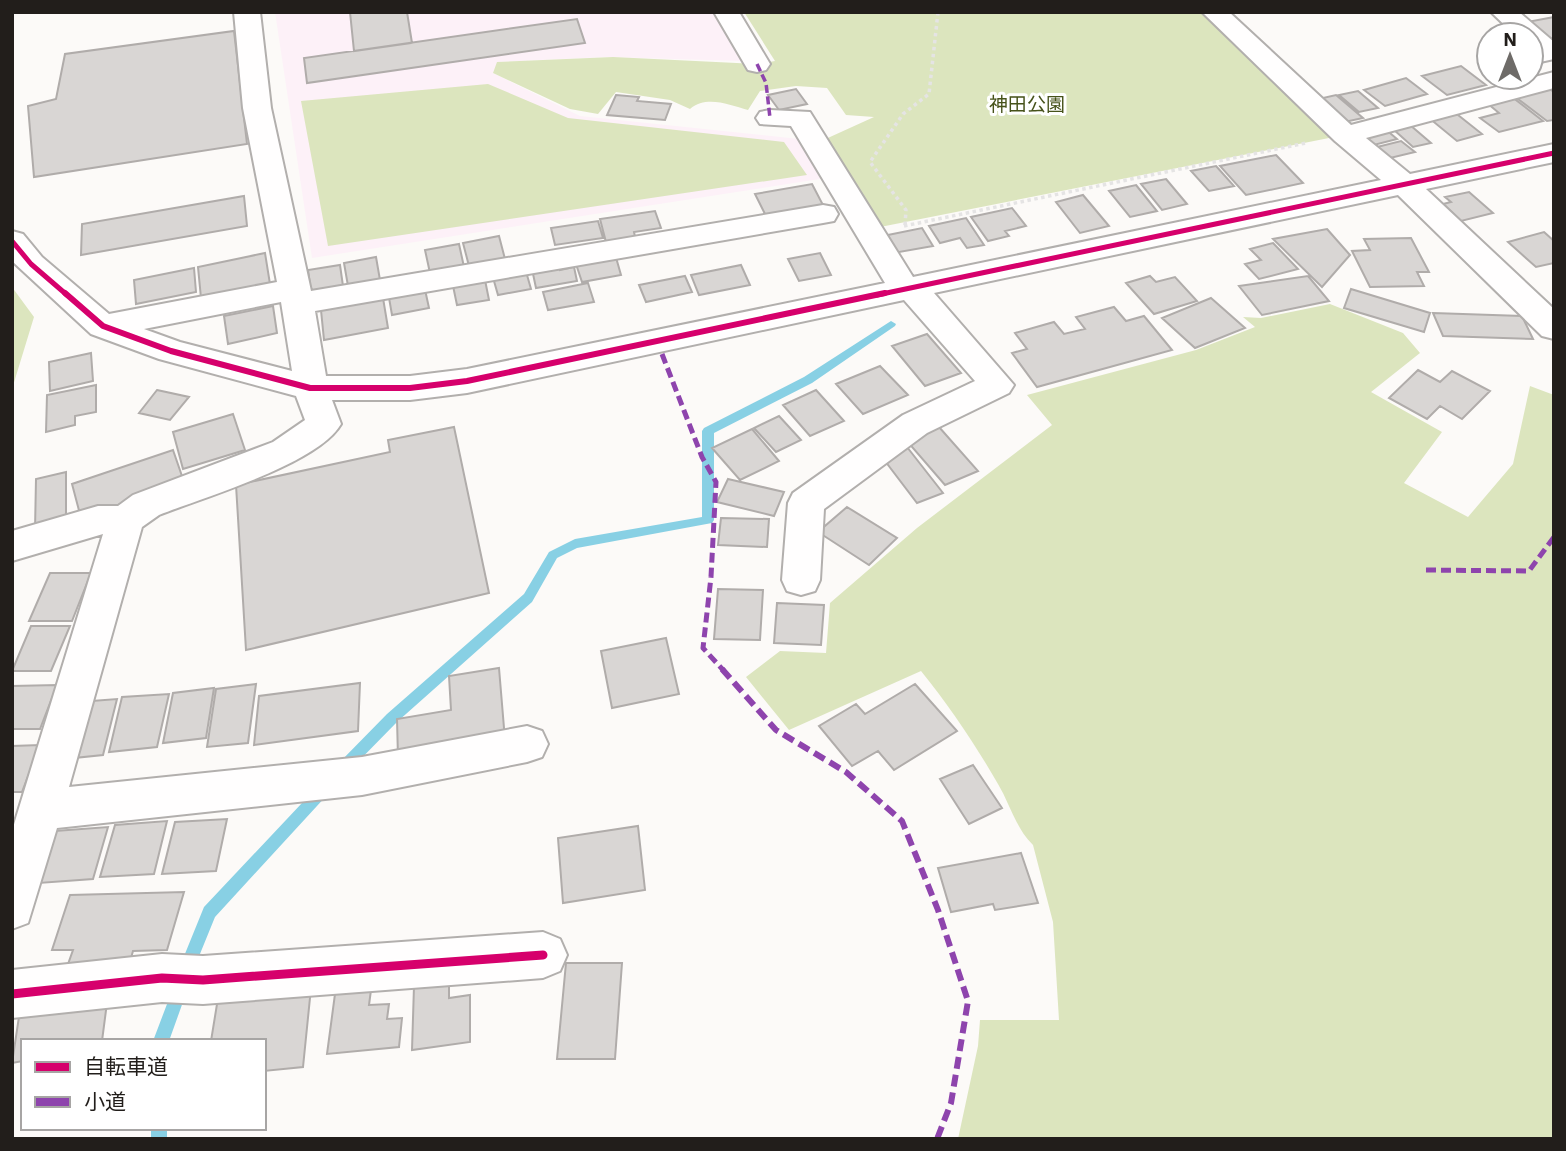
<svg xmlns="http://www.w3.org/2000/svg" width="1566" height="1151" font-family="'IBM Plex Sans','Noto Sans JP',sans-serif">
<rect width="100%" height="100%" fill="#fcfaf8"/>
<!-- education -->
<path fill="#fdf1f8" d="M275 12H714L742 61 606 57 498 62 493 73 580 116 799 139 826 178 312 258Z"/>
<!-- green -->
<path fill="#dce5be" d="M744 12H1201L1334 137 870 229 819 142 874 117 846 115 827 88 796 86 760 91 748 110C729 105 707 95 690 109L670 100 616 92 598 114 570 109 493 73 497 62 613 57 757 64 775 61Z
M488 84 568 118 784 142 807 175 328 246 301 101Z
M12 287 34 317 12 389Z
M1330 304 1403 333 1420 353 1371 392 1442 432 1404 483 1468 517 1513 464 1530 386 1554 395V1139H958L978 1046 980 1020H1059L1053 922 1033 845C1016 829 1010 804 998 784 975 744 950 707 921 671L789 730 746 677 780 651 826 653 830 603 917 528 1052 425 1027 395 1196 350 1255 327 1243 317 1261 318Z"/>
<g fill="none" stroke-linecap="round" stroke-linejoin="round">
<!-- stream -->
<path fill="#88d0e4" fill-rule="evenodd" d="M891 321 896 324 895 326 812 383 714 433V520L712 523 577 548 557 558 532 602 397 722 347 773 342 775 337 773 335 769 337 765 387 714 524 594 549 552 575 539 702 517V431L704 428 804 377Z
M323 784 328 786 330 790 328 794 215 917 191 976 186 978 181 976 178 971 204 907 318 786Z
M180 980 185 983 188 988 169 1041H153L175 983Z
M151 1128H167V1139H151Z"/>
</g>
<!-- building -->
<path fill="#d9d6d4" stroke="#b0acaa" stroke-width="2" d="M350 12H407L412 43 354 51Z
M1554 17V38L1548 39 1527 22Z
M577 19 585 43 307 83 304 58Z
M234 31 247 144 34 177 28 106 56 99 65 54Z
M1461 66 1486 85 1447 95 1422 76Z
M1406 78 1427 94 1385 106 1364 90Z
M1548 88 1554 92V120L1547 121 1514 96Z
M796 89 807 104 779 110 768 95Z
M1358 91 1378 108 1359 112 1339 95Z
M616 95 639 97 637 101 671 104 665 120 607 115Z
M1336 95 1363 118 1340 123 1314 100Z
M1512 97 1543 121 1499 132 1480 118 1499 113 1487 103Z
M1453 111 1482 134 1457 141 1429 118Z
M1410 125 1431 143 1413 147 1393 129Z
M1384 128 1397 139 1370 146 1357 135Z
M1401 141 1415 152 1386 159 1373 148Z
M1276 155 1303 183 1246 195 1220 166Z
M1216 166 1234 186 1209 191 1191 171Z
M1166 179 1187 204 1162 210 1141 184Z
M812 184 824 207 767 218 755 194Z
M1136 185 1157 211 1130 217 1109 191Z
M1469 192 1493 213 1461 221 1443 204 1451 202 1445 197Z
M1083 195 1109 226 1080 233 1056 202Z
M244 196 247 226 81 255 82 224Z
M1012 208 1026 226 1005 231 1009 236 988 241 971 217Z
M655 211 661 228 634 232 636 241 607 246 600 219Z
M966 218 984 245 967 248 960 238 940 243 929 226Z
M598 221 603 238 555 245 551 228Z
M922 228 933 246 888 254 878 237Z
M1327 229 1350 255 1322 287 1273 239Z
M1544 232 1554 241V263L1536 267 1508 242Z
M499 236 505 259 469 266 463 243Z
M1411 238 1429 272H1417L1424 286 1370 287 1352 251 1370 250 1364 239Z
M1273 243 1298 269 1259 279 1245 264 1261 260 1250 249Z
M459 244 464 267 430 273 425 250Z
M265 253 270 284 201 298 198 267Z
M820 253 831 275 799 281 788 259Z
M615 254 621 275 582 282 575 261Z
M376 257 380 280 348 286 344 263Z
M559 264 560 270 574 267 577 281 536 288 532 269Z
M340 265 343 286 311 292 308 270Z
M741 265 750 285 699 295 691 275Z
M194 268 196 292 136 304 134 280Z
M525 268 531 289 498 295 492 274Z
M484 275 489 300 457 305 452 281Z
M685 276 692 292 646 302 639 285Z
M1150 276 1156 282 1175 277 1197 301 1154 314 1126 283Z
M1308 276 1329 301 1262 315 1239 286Z
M588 283 594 302 548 310 543 292Z
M424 285 429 308 392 315 388 292Z
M1351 289 1430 313 1424 332 1344 308Z
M383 298 388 328 324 340 321 310Z
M1211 298 1245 328 1195 348 1162 318Z
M273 306 277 333 228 344 224 316Z
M1114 307 1126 321 1144 316 1172 350 1037 387 1012 353 1027 349 1015 333 1054 322 1064 334 1085 329 1076 317Z
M1433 313 1522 316 1533 339 1443 336Z
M927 334 961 373 925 386 892 346Z
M91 353 93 381 50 391 49 362Z
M880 366 908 395 863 414 836 384Z
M1418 370 1440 382 1452 371 1490 391 1462 419 1440 406 1427 419 1389 398Z
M96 385V412L75 416V425L46 432 47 395Z
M157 390 189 397 170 420 139 413Z
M816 390 844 421 810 436 783 405Z
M233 414 245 450 183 469 173 432Z
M779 416 801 440 776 452 754 428Z
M454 427 489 593 246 650 236 485 390 452 388 440Z
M939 427 978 471 945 485 906 440Z
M752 429 779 461 740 480 712 448Z
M907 447 943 493 917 503 882 457Z
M173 450 184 482 81 518 72 484Z
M66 472V522L35 530 36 479Z
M728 479 784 492 774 516 717 502Z
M847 507 897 538 869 565 818 532Z
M721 518 769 519 767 547 718 545Z
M50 573H91L72 621H29Z
M718 589 763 590 760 640 714 639Z
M777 603 824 605 821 645 774 643Z
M31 626H70L51 671H12Z
M666 638 679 694 612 708 601 651Z
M499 668 505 740 398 758 397 719 451 710 449 676Z
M360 683 358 731 254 745 259 696Z
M256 684 248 743 207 747 216 689Z
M915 684 957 731 894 770 878 751 852 766 819 726 856 704 865 714Z
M57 685 40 729H12V686Z
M214 688 206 738 163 743 173 693Z
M169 694 157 747 109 752 122 697Z
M117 699 103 755 64 759 79 702Z
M40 745 22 792H12V746Z
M973 765 1002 808 969 824 940 779Z
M227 819 216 871 162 874 175 822Z
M167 821 154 874 100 877 115 825Z
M638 826 645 890 563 903 558 838Z
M108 827 93 879 39 883 55 831Z
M1021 853 1038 903 995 910 993 904 951 912 938 868Z
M184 892 167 950 133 951 129 965 67 967 73 950H52L70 895Z
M566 963H622L615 1059H557Z
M449 981V998L470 995V1042L412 1050 414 986Z
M311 988 303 1067 264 1071V1041H211L218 998Z
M371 990 369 1005 389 1004 387 1019 402 1018 399 1047 327 1054 335 994Z
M108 995 102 1041H23V1061L12 1063 20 1010Z"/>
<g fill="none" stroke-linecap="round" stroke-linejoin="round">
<!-- minor casing -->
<g stroke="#b2afad" stroke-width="4">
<path id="minor" d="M234 12H260L271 108 311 291 823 205 834 207 838 214 834 221 823 223 315 311 326 376H410L467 369 885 283 791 126 760 124 756 118 760 112 770 110 810 112 913 277 1381 180 1335 141 1202 12H1229L1351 125 1554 72V88L1366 138 1410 174 1554 144V162L1426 189 1554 309V339L1542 336 1398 195 934 293 1014 385 1009 393 927 433 824 509 820 580 815 591 801 595 787 591 782 580 788 503 793 493 903 415 975 381 904 300 467 393 410 400H332L341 424C318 464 204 497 159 515L142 527 69 787 362 757 527 726 542 731 548 744 542 757 527 762 362 795 57 828 28 923 12 929V831L103 534 12 561V531L98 506H118L133 495 273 442 305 420 296 396 159 359 91 334 12 261V231L23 234 42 257 109 314 277 282 243 108ZM281 302 292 371 180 342 144 329Z
M714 12H739L770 64 766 70 757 72 748 70Z
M1491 12H1519L1554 42V59L1531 64V35H1515Z
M543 932 560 939 567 955 560 971 543 978 203 1004 162 1002 12 1018V970L162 954 203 956Z"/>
</g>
<!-- path -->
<path stroke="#e5e4e4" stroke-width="3.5" stroke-dasharray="3.5 3.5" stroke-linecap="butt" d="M905 225 906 210 870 162 903 114 929 94 938 12
M904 226 1306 143"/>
<!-- minor -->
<use href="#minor" fill="#fffefe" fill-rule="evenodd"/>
<!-- quiet-far2 -->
<path stroke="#8e44ad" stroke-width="3.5" stroke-dasharray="8 3.5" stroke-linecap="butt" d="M757 64 766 83 770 118"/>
<!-- quiet-far1 -->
<path stroke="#8e44ad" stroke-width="5" stroke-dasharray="10 5" stroke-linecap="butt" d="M662 354 702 457 716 482 711 577 703 648 724 671
M1426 570 1529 571 1554 537"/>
<!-- quiet -->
<path stroke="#8e44ad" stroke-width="6" stroke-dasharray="12 6" stroke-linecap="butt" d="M722 669 776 730 846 772 902 821 938 910 968 1001 951 1103 937 1139"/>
<!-- cycleway-far2 casing -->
<g stroke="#fff" stroke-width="9">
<path id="cycleway-far2" d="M12 241 31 264 67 295
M877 295 1554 153"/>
</g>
<!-- cycleway-far1 casing -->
<g stroke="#fff" stroke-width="10">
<path id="cycleway-far1" d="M65 293 103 326 171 351 310 388H410L467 381 885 293"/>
</g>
<!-- cycleway casing -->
<g stroke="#fff" stroke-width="13">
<path id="cycleway" d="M12 994 162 978 203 980 543 955"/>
</g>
<!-- cycleway-far2 -->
<use href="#cycleway-far2" stroke="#d6006c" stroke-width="5"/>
<!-- cycleway-far1 -->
<use href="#cycleway-far1" stroke="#d6006c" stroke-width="6"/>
<!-- cycleway -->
<use href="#cycleway" stroke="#d6006c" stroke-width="9"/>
</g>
<g text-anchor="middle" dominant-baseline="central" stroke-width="6" stroke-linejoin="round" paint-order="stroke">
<!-- far-park labels -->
<g font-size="19" fill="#46521a" stroke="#fff">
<text x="1027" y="104">神田公園</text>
</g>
</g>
<!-- border -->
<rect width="1566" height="1151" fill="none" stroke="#221e1b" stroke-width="28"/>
<!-- legend -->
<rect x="21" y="1039" width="245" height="91" fill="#ffffff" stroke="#a7a5a4" stroke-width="2"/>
<rect x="35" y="1062" width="35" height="10" fill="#d6006c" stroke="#a7a5a4" stroke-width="2"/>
<text x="84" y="1074" font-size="21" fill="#221e1b">自転車道</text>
<rect x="35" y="1097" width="35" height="10" fill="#8e44ad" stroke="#a7a5a4" stroke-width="2"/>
<text x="84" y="1109" font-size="21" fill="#221e1b">小道</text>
<!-- north arrow -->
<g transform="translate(1510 56)"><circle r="33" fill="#ffffff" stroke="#a7a5a4" stroke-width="2"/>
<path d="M0-5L12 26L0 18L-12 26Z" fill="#6e6b68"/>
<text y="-10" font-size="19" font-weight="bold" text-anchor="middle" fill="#221e1b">N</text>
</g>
</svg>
